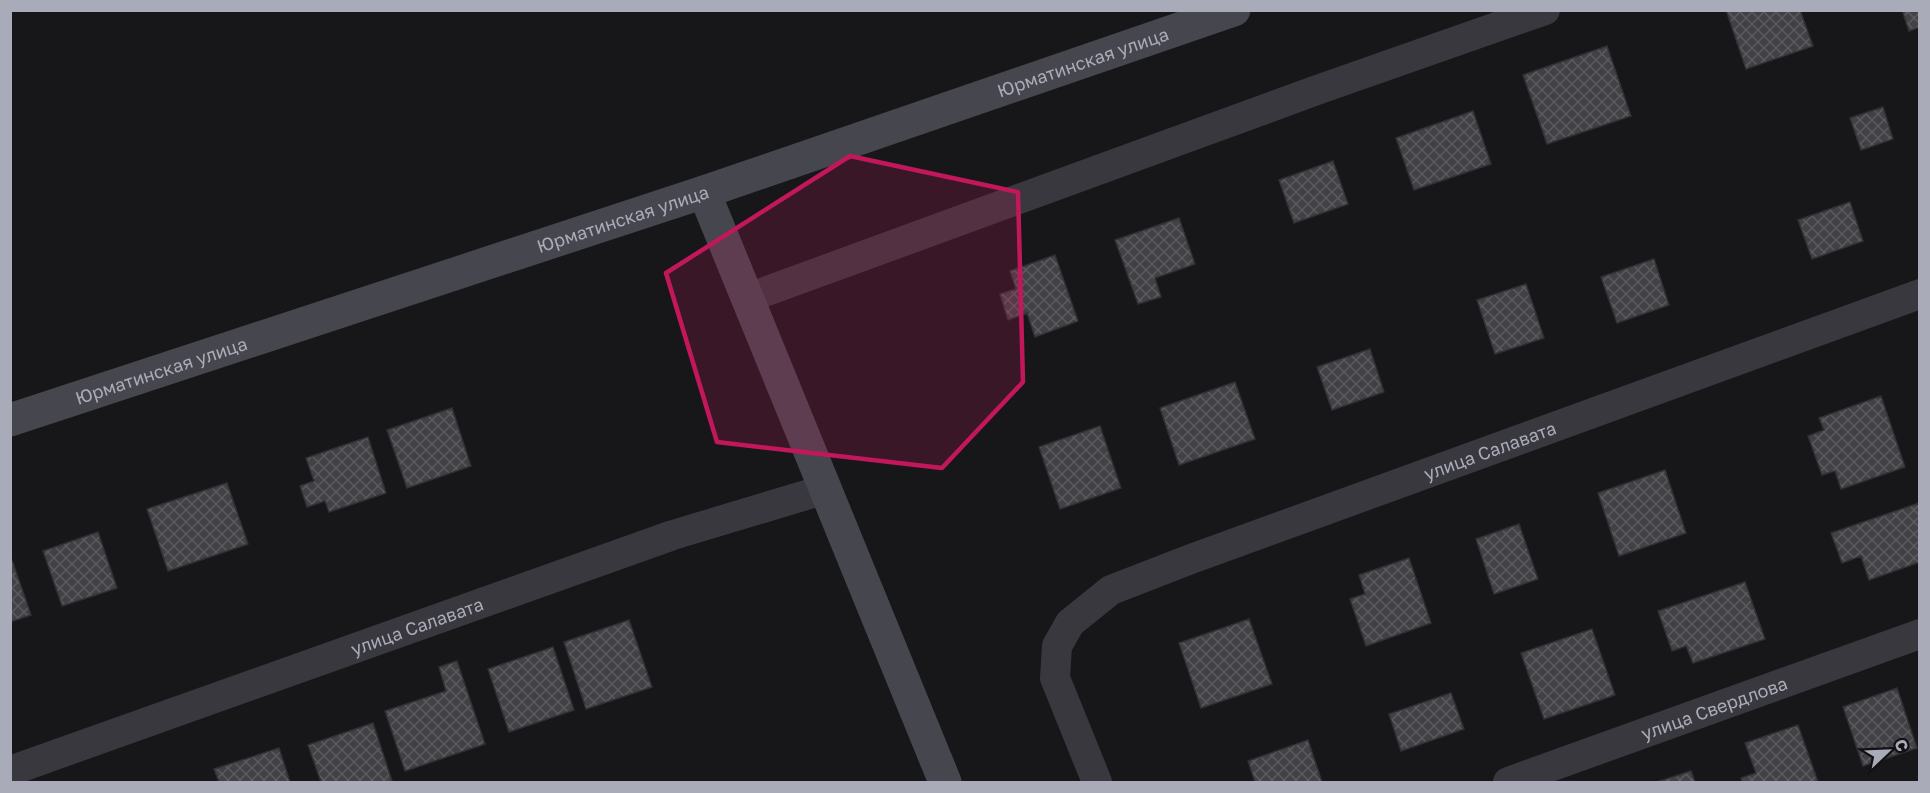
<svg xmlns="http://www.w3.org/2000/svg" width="1930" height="793" font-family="'Golos Text',sans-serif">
<defs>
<pattern id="building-cross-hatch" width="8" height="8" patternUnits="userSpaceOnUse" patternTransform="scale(1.5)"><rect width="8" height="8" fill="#414146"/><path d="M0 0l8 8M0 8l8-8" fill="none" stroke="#5a5a5f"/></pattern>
</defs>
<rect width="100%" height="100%" fill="#171719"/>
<!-- building -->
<path fill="url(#building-cross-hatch)" stroke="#313135" stroke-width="1.5" d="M1726 10H1800L1813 46 1746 69Z
M1902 10H1920V27L1909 31Z
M1607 46 1631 116 1547 144 1523 75Z
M1883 107 1893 139 1861 150 1850 118Z
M1473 111 1491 164 1414 190 1396 138Z
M1333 161 1348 204 1294 223 1279 180Z
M1850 202 1863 241 1812 259 1798 220Z
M1179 218 1195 264 1155 278 1161 297 1138 304 1115 240Z
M1055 255 1078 321 1035 337 1027 313 1008 320 1000 294 1016 289 1010 271Z
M1654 259 1669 305 1617 323 1601 277Z
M1526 284 1544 338 1495 354 1477 300Z
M1370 349 1384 392 1332 410 1317 367Z
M1235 382 1255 439 1179 465 1160 408Z
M1881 396 1905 467 1841 489 1835 471 1822 475 1808 436 1824 430 1819 418Z
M452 408 471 466 407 488 387 430Z
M1100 426 1121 488 1060 509 1039 447Z
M368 437 386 493 329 512 325 501 307 507 300 486 314 481 306 458Z
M1665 470 1686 533 1619 556 1598 493Z
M227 483 248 544 168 571 147 509Z
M1919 503 1920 562 1869 580 1861 556 1842 563 1831 533Z
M1519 524 1538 579 1494 594 1476 539Z
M98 532 117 588 62 606 43 551Z
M1409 558 1431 623 1366 646 1350 599 1365 594 1359 575Z
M10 560H12L31 615 10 622Z
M1745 582 1765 639 1693 663 1686 646 1672 651 1658 611Z
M1249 619 1272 684 1201 708 1179 643Z
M629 620 652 687 586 709 564 642Z
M1592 629 1615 695 1544 719 1521 653Z
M553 647 574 710 509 732 488 669Z
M457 661 485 744 405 771 385 711 446 691 439 667Z
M1897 688 1917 748 1863 766 1843 707Z
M1451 693 1464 729 1401 751 1389 714Z
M373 723 392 781 387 782H321L308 745Z
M1798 725 1818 782H1742L1741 778 1756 773 1745 743Z
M1308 740 1322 782H1255L1248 761Z
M279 748 290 782H219L214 769Z
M1691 771 1695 782H1657Z"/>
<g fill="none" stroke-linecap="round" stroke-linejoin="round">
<!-- street -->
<g stroke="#38383e" stroke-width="30">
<path d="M748 298 1317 90 1545 10"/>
<path id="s1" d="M10 771 673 535 826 489"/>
<path id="s2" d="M1097 782 1055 678 1057 646 1070 623 1111 590 1191 559 1920 294"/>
<path id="s3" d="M1508 782 1920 634"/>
</g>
<!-- secondary -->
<g stroke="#46474e" stroke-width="33">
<path d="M704 192 945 782"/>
<path id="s4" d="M10 420 704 192 1234 10"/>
</g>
</g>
<!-- marked area -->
<path fill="#c2185b" fill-opacity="0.2" stroke="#c2185b" stroke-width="4.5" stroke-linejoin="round" d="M850 156 1018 192 1023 382 942 468 717 442 666 273Z"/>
<g text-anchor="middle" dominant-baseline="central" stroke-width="6" stroke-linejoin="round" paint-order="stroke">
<!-- street labels -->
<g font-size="18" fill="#a9acb8" stroke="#121214">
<text stroke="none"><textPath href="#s4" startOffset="1131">Юрматинская улица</textPath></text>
<text stroke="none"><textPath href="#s4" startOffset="645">Юрматинская улица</textPath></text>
<text stroke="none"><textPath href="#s4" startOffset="159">Юрматинская улица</textPath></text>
<text stroke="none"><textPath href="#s2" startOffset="627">улица Салавата</textPath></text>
<text stroke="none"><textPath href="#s1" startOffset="432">улица Салавата</textPath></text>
<text stroke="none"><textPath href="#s3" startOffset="219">улица Свердлова</textPath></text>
</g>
</g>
<!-- border -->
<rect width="1930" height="793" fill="none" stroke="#a9acb8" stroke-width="24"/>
<!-- north arrow -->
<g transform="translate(1888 751) rotate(67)" stroke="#121214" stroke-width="4.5" paint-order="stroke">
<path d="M0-4.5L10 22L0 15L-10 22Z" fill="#a9acb8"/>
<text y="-9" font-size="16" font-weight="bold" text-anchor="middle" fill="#a9acb8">С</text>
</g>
</svg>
